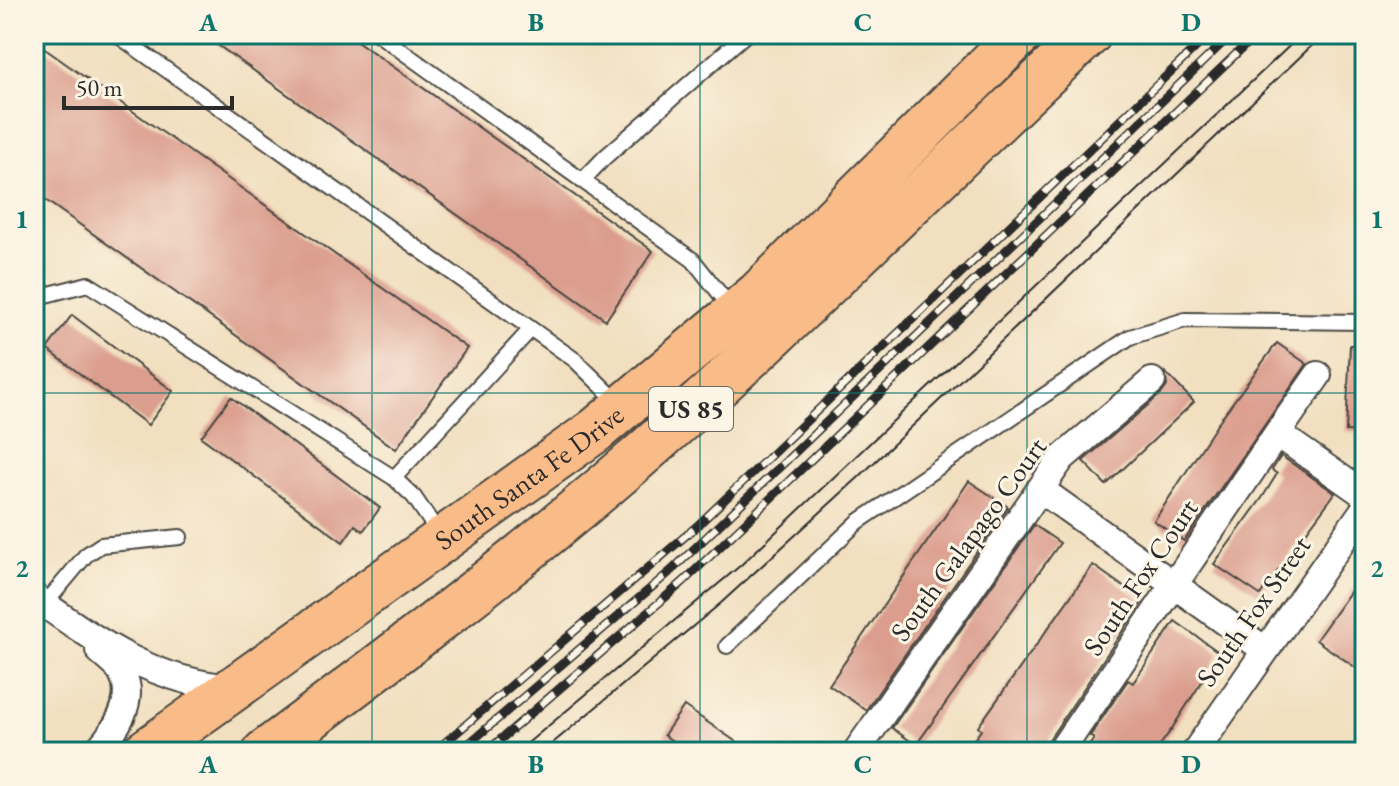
<svg xmlns="http://www.w3.org/2000/svg" width="1399" height="786" font-family="'EB Garamond',serif">
<rect width="100%" height="100%" fill="#fcf5e5"/>
<filter id="ink" filterUnits="userSpaceOnUse"><feTurbulence type="fractalNoise" baseFrequency=".0125" numOctaves="2"/><feDisplacementMap in="SourceGraphic" scale="16" xChannelSelector="R" yChannelSelector="G"/><feConvolveMatrix kernelMatrix="1 2 1 2 8 2 1 2 1" color-interpolation-filters="sRGB"/></filter>
<filter id="wash" filterUnits="userSpaceOnUse"><feTurbulence type="fractalNoise" baseFrequency=".006" numOctaves="4" result="noise"/><feDisplacementMap in="SourceGraphic" scale="32" xChannelSelector="R" yChannelSelector="G"/><feGaussianBlur stdDeviation="1.8" result="paint"/><feColorMatrix in="noise" values="0 0 0 0 0 0 0 0 0 0 0 0 0 0 0 0 0 1.4 0 .05"/><feComposite in="paint" operator="in"/></filter>
<g filter="url(#wash)">
<rect width="100%" height="100%" fill="#f1dfbf"/>
<g id="blocks">
<!-- building -->
<path fill="#db9e8e" d="M202 34H347L653 251 606 320Z
M45 49 467 348 396 449 34 192V64Z
M72 315 173 391 148 425 47 349Z
M1277 343 1307 364 1184 541 1154 521 1222 417Z
M1350 345H1365V432L1346 431Z
M1165 372 1194 402 1106 485 1083 461 1162 393 1167 386Z
M231 397 380 508 363 531 355 525 343 542 201 437Z
M1281 456 1335 493 1260 595 1214 564 1262 498 1277 474 1272 470Z
M969 481 1008 507 866 710 829 685Z
M1034 525 1060 543 916 745 892 728Z
M1093 565 1143 601 1046 744 1041 752H965L981 730 978 727Z
M1365 571V674L1316 640Z
M1175 621 1220 653 1171 730 1155 752H1084L1094 739 1090 736 1128 680 1133 683Z
M684 706 751 752H688L664 735Z"/>
</g>
</g>
<g filter="url(#ink)">
<use href="#blocks" fill-opacity="0" stroke="#494641" stroke-width="2"/>
<g fill="none" stroke-linecap="round" stroke-linejoin="round">
<!-- service casing -->
<g stroke="#494641" stroke-width="18">
<path id="service" d="M116 34 575 360 620 404
M378 34 693 260 732 309
M582 181 605 157 746 34
M34 298 88 284 394 478 414 497 440 535
M394 478 531 329
M45 604 86 555 101 545 180 537
M727 646 858 522 1130 337 1185 320 1365 322
M34 745 40 750"/>
</g>
<!-- minor casing -->
<g stroke="#494641" stroke-width="30">
<path id="minor" d="M1274 438 1318 375
M1040 489 1265 650
M34 597C98 642 155 683 235 688
M96 752C115 731 137 701 122 673 118 665 106 657 99 650
M856 752 1062 458 1152 381
M1060 752 1274 438 1288 441 1365 495
M1195 752 1365 508"/>
</g>
<!-- trunk casing -->
<g stroke="#494641" stroke-width="48">
<g id="trunk">
<path id="s1" d="M145 752 596 430 758 294 1020 34"/>
<path d="M265 752C388 660 510 568 626 468 786 330 934 178 1089 34"/>
</g>
</g>
<!-- service -->
<use href="#service" stroke="#fff" stroke-width="14"/>
<!-- minor -->
<use href="#minor" stroke="#fff" stroke-width="26"/>
<!-- trunk -->
<use href="#trunk" stroke="#f9bc89" stroke-width="44"/>
<!-- tram -->
<path stroke="#2b2b2b" stroke-width="2" d="M517 752 741 565 1302 34
M542 752 721 603 859 477 1324 34"/>
<!-- rail casing -->
<g stroke="#2b2b2b" stroke-width="9">
<path id="rail" d="M434 752 697 526 1210 34
M459 752 672 570 1232 34
M486 752 683 582 1257 34"/>
</g>
<!-- rail -->
<use href="#rail" stroke="#fcf5e5" stroke-width="6" stroke-dasharray="18" stroke-linecap="butt"/>
</g>
</g>
<!-- grid -->
<path fill="none" stroke="#0f766e" stroke-width="2" stroke-opacity="0.55" d="M372 34V752M700 34V752M1027 34V752M34 393H1365"/>
<g text-anchor="middle" dominant-baseline="central" stroke-width="6" stroke-linejoin="round" paint-order="stroke">
<!-- shield labels -->
<rect fill="#fcf5e5" stroke="#6a6863" stroke-width="2" x="649" y="387" width="84" height="44" rx="6"/>
<g font-size="26" font-weight="bold" fill="#2b2b2b">
<text x="691" y="409">US 85</text>
</g>
<!-- street labels -->
<g font-size="28" fill="#2b2b2b" stroke="#fcf5e5">
<text stroke="none"><textPath href="#s1" startOffset="472">South Santa Fe Drive</textPath></text>
<text transform="translate(968 539) rotate(-54)">South Galapago Court</text>
<text transform="translate(1140 577) rotate(-56)">South Fox Court</text>
<text transform="translate(1253 611) rotate(-55)">South Fox Street</text>
</g>
</g>
<!-- margin -->
<rect width="1399" height="786" fill="none" stroke="#fcf5e5" stroke-width="88"/>
<!-- scale -->
<path d="M64 96v12h168v-12" fill="none" stroke="#2b2b2b" stroke-width="4"/>
<text x="76" y="96" font-size="24" fill="#2b2b2b" stroke="#fcf5e5" stroke-width="6" paint-order="stroke">50 m</text>
<rect x="44" y="44" width="1311" height="698" fill="none" stroke="#0f766e" stroke-width="3"/>
<g font-size="26" text-anchor="middle" font-weight="bold" fill="#0f766e">
<text x="208" y="31">A</text>
<text x="536" y="31">B</text>
<text x="863" y="31">C</text>
<text x="1191" y="31">D</text>
<text x="22" y="228">1</text>
<text x="1377" y="228">1</text>
<text x="22" y="577">2</text>
<text x="1377" y="577">2</text>
<text x="208" y="773">A</text>
<text x="536" y="773">B</text>
<text x="863" y="773">C</text>
<text x="1191" y="773">D</text>
</g>
</svg>
